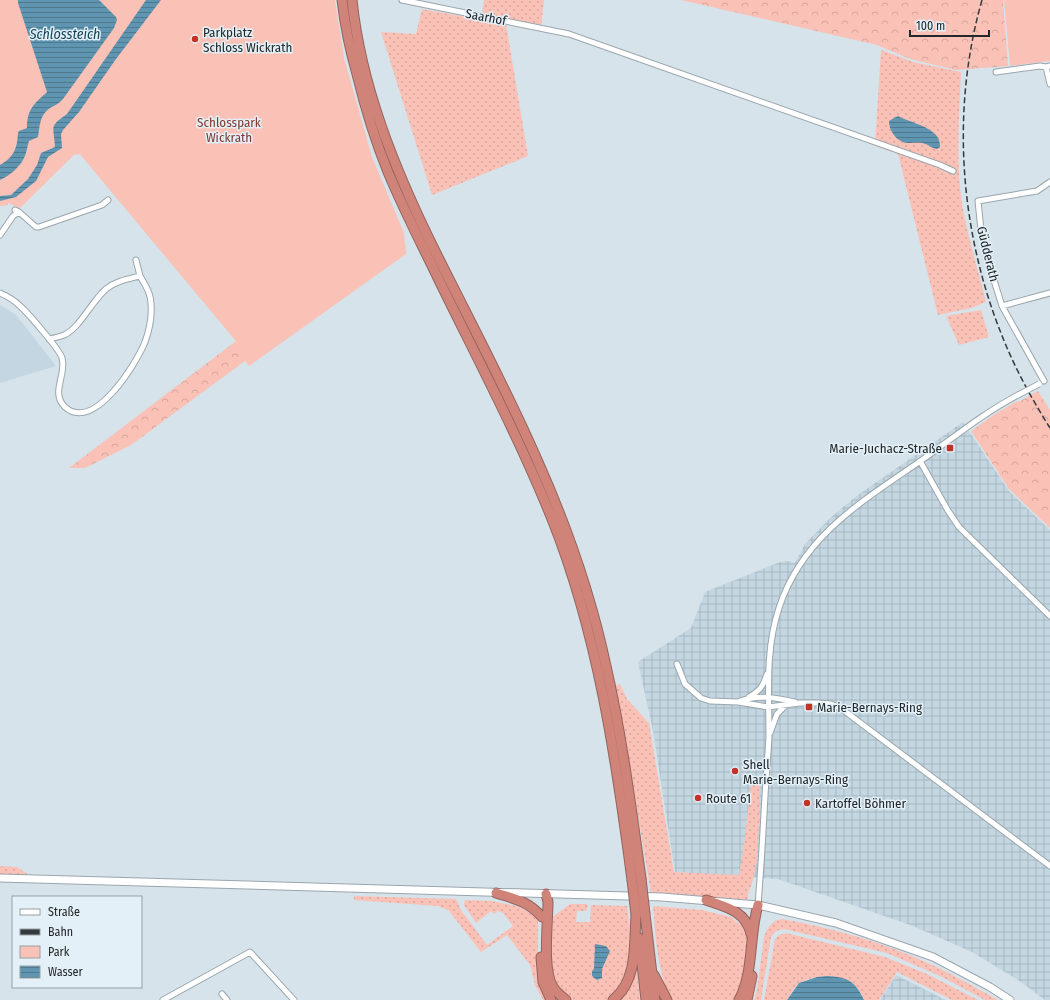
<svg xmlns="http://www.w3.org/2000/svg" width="1050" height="1000" font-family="'Fira Sans Condensed',sans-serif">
<defs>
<pattern id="industrial-grid" width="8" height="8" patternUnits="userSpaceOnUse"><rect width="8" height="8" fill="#c3d6e1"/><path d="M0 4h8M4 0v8" fill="none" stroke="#a7b8c1"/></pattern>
<pattern id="grass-dots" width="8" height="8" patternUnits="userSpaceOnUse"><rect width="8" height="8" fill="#fac1b7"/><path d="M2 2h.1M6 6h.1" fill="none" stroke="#d6a69d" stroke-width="1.8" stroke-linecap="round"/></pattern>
<pattern id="forest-crowns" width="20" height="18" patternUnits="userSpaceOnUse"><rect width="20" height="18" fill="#fac1b7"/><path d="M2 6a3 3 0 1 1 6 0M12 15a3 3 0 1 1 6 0" fill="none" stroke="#d6a69d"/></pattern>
<pattern id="water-rules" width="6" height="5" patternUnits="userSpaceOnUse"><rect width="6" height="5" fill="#5f95b1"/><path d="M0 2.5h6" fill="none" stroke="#4e7a90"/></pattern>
</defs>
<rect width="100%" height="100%" fill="#d6e3ea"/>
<!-- built -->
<path fill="#c3d6e1" d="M0 305 16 315 56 366 0 383Z"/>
<!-- industrial -->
<path fill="url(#industrial-grid)" d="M963 422 1009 491 1050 530V1000H1045L1018 980 972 952 913 926 778 879 675 872 653 731 638 662 691 628 705 592 780 562 788 561 795 563 805 544 830 518 858 495Z
M896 975 946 1000H880Z"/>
<!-- grass -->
<path fill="url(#grass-dots)" d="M484 0H544L541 27 482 14Z
M422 9 506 24 528 156 432 195 381 32 416 34Z
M881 50 913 62 961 72C959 119 955 169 964 215 970 244 979 273 986 302L971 308 938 315 898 154 875 146Z
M981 310 989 337 959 345 946 316Z
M620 684 627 699 649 723 674 872 739 875 745 838 751 782 760 778 759 820 757 860 753 880 748 894V899L741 900 651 893 616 685Z
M0 866 17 867 29 875 0 874Z
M354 896 456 899 461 910 487 945 513 926 503 913 498 911 494 914 491 911 476 923 464 905 465 900 491 901 512 905 522 908 537 918 538 921V976L541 987 547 1000H543L535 985 530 965 507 935 481 952 453 916 448 910 438 906 354 900Z
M570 904H587L588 906 586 911H577L576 922H590L591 905 627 906C631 936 637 982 607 1000H572L561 993 553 982 550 968 551 918Z
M653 906 702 910 731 917 739 924 743 920 749 932 745 967 741 988 735 1000H671C657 968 656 941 653 906Z
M782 919C832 928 882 942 928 963 952 974 975 987 998 1000H985L942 977 887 953 784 929 776 931 771 937 761 1000H754L757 990 764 937C767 928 772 920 782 919Z
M786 933 885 957 927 974 978 1000H952L897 972 879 1000H864C862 996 859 990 856 987 843 973 816 974 800 983 794 986 791 995 787 1000H764L775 939 779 935Z
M636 963 640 1000H616Z"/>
<!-- forest -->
<path fill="url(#forest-crowns)" d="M681 0H1003L1008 66 956 70 910 59 877 45Z
M80 154 176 193 245 359V361L131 445 85 468H69L236 341Z
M1038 391 1050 410V528L1009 489 971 431 992 416 1015 402 1020 401Z"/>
<!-- park -->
<path fill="#fac1b7" d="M0 0H335L344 58 372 157 404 233 406 254 249 366 245 361 236 341 80 154 74 155 20 208 8 203V205L0 206Z
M1004 0H1050V61L1010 66Z"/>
<!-- water -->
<path fill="url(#water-rules)" d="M18 0H99L116 17 117 20 114 28 63 99C60 103 55 105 50 108 39 116 40 126 38 137L29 141C27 147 27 152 24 158 20 167 9 176 0 180V165C14 157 17 149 18 133L19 131 27 128C27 109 34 104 47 92L18 3Z
M146 0H161L116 59 79 112 63 130 61 134 62 148 48 157 36 181 16 197 0 201V196L11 195 28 179 37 165 41 153 55 147C54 126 48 127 67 114Z
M898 116C912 124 941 127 940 147L937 149C931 148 928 144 922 143 916 142 909 144 903 142 895 139 889 130 889 121L894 118Z
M595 944 606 946 610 951 602 969V978L597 980 592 976V971L594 969Z
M827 976C848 977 855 981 864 1000H787L799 983 817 977Z"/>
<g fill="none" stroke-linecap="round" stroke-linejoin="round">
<!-- minor casing -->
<g stroke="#9aa6ad" stroke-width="7">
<path id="minor" d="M402 0 569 34 940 165 953 171
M1046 67 1050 84
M996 72 1040 66 1046 67 1050 66
M19 212 36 227H39L102 205 108 200
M0 235 13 216 19 212 15 210
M136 260 140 276
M0 293C7 296 15 301 20 306 28 313 60 350 62 358 67 374 50 393 65 407 94 433 136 364 145 342 149 331 152 316 151 304 151 293 145 285 140 276 128 279 116 281 106 289 92 301 79 329 64 335 59 337 54 338 49 339
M1002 306 1050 293
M1044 381 1002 306 988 261 981 230 978 201 1037 191 1050 182
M920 461 947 509 959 527 1050 616
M677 664 685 684 701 698 710 701 738 702 768 707 800 703H818L831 704 842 709 1050 866
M749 697C761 690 763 686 767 674
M740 701C759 694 777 698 795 702
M770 733 777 714 786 705
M758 905C761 869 763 832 765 796 766 776 768 756 769 736 769 693 765 650 779 608 802 537 861 502 919 462 952 439 982 414 1018 395
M222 994 227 1000
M163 1000 250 952 294 1000"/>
</g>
<!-- secondary casing -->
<g stroke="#9aa6ad" stroke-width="9">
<path id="secondary" d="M0 878 662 897 758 905 836 923 933 957 990 987 1010 1000"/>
</g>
<!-- motorway casing -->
<g stroke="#93635d" stroke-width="11">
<path id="motorway" d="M342 0C345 25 350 50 357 74 365 107 375 140 388 172 403 208 421 243 438 278 477 358 519 437 552 519 598 634 616 758 632 880
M352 0C361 86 394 167 431 243 467 316 506 388 538 462 567 527 591 596 606 666 622 736 631 807 641 878
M496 893C515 899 528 901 542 917
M546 894 548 902C548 923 542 970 553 987 556 992 561 996 566 1000
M706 900C726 907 746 911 751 934
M645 914 655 1000
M639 938 646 1000
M541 957 543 982 551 1000
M654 975 667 1000
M613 1000C638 980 634 944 636 915
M739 1000C754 973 749 935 758 905
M747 1000 752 976"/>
</g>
<!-- minor -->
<use href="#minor" stroke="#fff" stroke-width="5"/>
<!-- secondary -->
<use href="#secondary" stroke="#fff" stroke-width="7"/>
<!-- motorway -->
<use href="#motorway" stroke="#d08479" stroke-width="9"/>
<!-- rail -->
<path stroke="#343a3c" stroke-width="1.5" stroke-dasharray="6 3" stroke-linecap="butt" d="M982 0C950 112 960 236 1005 343 1017 372 1033 401 1050 428"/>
<!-- minor-bridge casing -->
<g stroke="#9aa6ad" stroke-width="7" stroke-linecap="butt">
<path id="minor-bridge" d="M1018 395 1039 384"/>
</g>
<!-- motorway-bridge casing -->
<g stroke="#93635d" stroke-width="11" stroke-linecap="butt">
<path id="motorway-bridge" d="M641 878 645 914
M632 880 636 915"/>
</g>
<!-- minor-bridge -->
<use href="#minor-bridge" stroke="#fff" stroke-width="5"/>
<!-- motorway-bridge -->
<use href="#motorway-bridge" stroke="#d08479" stroke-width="9"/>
</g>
<!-- markers -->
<g fill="#c03326" stroke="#e3f0f7" stroke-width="1.5">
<circle cx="195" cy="39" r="4"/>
<rect x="946" y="444" width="8" height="8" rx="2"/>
<rect x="805" y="703" width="8" height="8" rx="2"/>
<circle cx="735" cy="771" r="4"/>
<circle cx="698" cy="798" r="4"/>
<circle cx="807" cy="803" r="4"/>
</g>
<g text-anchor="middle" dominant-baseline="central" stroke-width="3" stroke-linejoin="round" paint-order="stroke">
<!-- street labels -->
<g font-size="13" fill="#222729" stroke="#e3f0f7">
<text transform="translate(486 17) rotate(11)">Saarhof</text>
<text transform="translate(988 254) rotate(76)">Güdderath</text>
</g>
<!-- poi labels -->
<g font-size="13" fill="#222729" stroke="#e3f0f7" text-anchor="start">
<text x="203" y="32">Parkplatz<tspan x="203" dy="15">Schloss Wickrath</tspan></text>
<text x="942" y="448" text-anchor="end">Marie-Juchacz-Straße</text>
<text x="817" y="707">Marie-Bernays-Ring</text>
<text x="743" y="764">Shell<tspan x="743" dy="15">Marie-Bernays-Ring</tspan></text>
<text x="706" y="798">Route 61</text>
<text x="815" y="803">Kartoffel Böhmer</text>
</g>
<!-- park labels -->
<g font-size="13" fill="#80392f" stroke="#e3f0f7">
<text x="229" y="122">Schlosspark<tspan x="229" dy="15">Wickrath</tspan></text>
</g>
<!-- water labels -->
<g font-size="14" font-style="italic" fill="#134156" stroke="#e3f0f7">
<text x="65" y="34">Schlossteich</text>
</g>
</g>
<!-- legend -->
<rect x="12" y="896" width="130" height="92" fill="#e3f0f7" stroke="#96a0a5"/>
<rect x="20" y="909" width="20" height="6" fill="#ffffff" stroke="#96a0a5"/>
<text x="48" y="916" font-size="12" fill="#222729">Straße</text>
<rect x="20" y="929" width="20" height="6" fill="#343a3c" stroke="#96a0a5"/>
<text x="48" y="936" font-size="12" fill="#222729">Bahn</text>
<rect x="20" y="946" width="20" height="12" fill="#fac1b7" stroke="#96a0a5"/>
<text x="48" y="956" font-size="12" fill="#222729">Park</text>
<rect x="20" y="966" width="20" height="12" fill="url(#water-rules)" stroke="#96a0a5"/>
<text x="48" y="976" font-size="12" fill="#222729">Wasser</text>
<!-- scale -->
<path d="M910 30v6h79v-6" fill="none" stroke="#222729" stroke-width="2"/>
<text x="916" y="30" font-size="12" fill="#222729" stroke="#e3f0f7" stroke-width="3" paint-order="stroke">100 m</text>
</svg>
